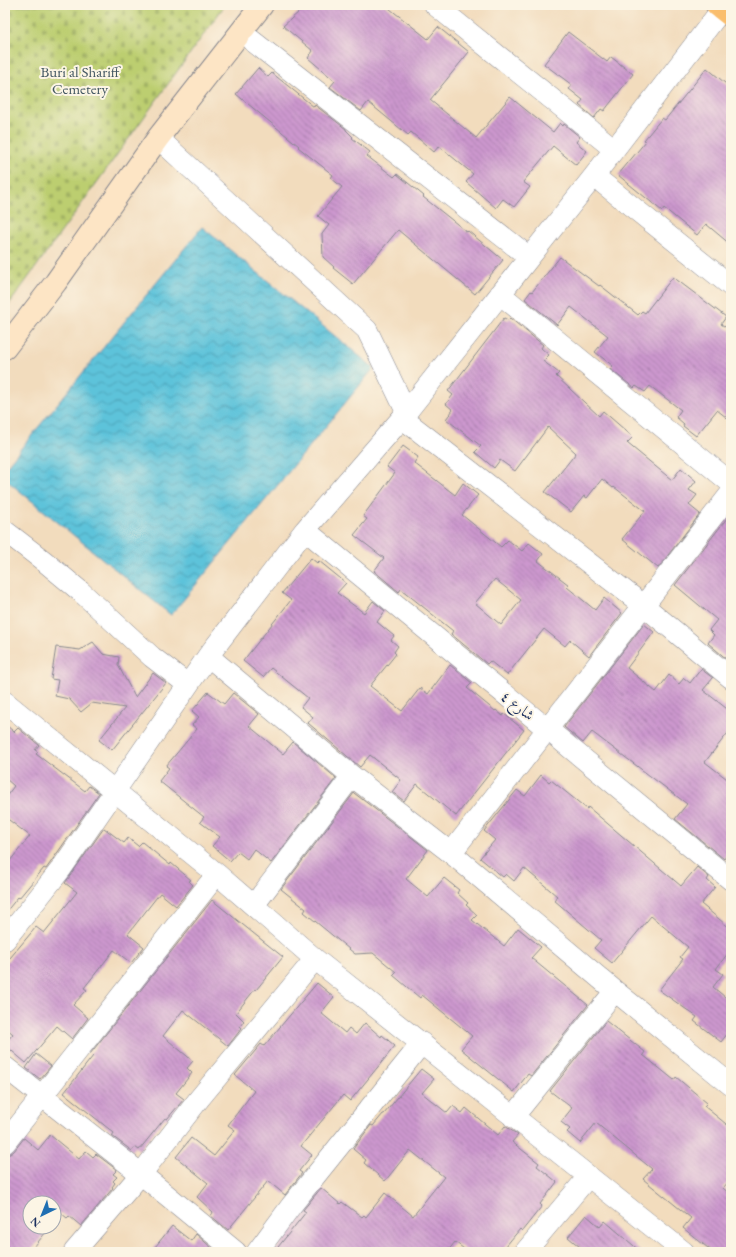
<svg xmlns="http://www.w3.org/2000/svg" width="736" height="1257" font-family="'EB Garamond',Amiri,serif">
<defs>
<pattern id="cemetery-stones" width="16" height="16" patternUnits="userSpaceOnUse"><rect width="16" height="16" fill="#bcce70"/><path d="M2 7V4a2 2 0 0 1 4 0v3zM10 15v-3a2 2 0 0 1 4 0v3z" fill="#a1b163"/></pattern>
<pattern id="water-waves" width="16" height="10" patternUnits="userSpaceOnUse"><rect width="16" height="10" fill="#5dc3da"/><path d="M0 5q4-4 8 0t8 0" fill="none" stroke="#4c9fb4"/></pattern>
<pattern id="building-back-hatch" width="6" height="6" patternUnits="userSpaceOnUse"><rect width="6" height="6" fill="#cc97ce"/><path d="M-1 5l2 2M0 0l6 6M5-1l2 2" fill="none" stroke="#a57caa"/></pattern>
</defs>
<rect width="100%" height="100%" fill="#fcf5e5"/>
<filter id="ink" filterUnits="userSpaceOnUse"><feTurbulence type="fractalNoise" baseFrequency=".025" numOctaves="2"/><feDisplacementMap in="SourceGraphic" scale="8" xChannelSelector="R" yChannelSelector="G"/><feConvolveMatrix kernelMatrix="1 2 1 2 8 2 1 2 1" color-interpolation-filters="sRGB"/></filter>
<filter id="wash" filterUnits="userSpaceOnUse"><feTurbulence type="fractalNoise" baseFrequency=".012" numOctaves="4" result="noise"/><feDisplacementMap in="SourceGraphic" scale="16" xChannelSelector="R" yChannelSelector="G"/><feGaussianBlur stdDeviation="0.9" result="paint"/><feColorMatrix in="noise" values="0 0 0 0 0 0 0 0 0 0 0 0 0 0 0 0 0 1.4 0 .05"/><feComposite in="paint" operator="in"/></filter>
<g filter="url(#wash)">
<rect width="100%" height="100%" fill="#f2dcbd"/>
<!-- cemetery -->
<path fill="url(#cemetery-stones)" stroke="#6c7e67" d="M5 5H225L5 310Z"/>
<!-- water -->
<path fill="url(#water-waves)" stroke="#3c799c" d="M202 227 374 368 171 615 5 479V468Z"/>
<g id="blocks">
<!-- building -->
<path fill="url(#building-back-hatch)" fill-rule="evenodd" d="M307 5H385L428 39 438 27 469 52 430 100 476 138 510 97 553 132 560 123 563 126 564 124 580 137 576 142 587 151 576 165 553 146 523 182 530 187 514 207 503 199 496 208 466 182 473 174 439 146 434 152 411 132 408 135 368 102 361 111 330 87 335 81 308 58 313 51 283 26Z
M568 32 607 62 611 57 633 74 604 111 601 109 594 118 579 105 583 100 569 89 572 85 544 64Z
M258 68 268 77 272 73 314 107 315 105 346 129V130L353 137 352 138 370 152 367 156 394 177 397 174 424 196 423 197 467 232 468 231 503 260 475 294 398 230 353 284 333 268 334 267 323 257 322 234 329 225 318 216 342 187 331 178 333 175 298 147 299 146 236 94Z
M707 68 731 88V245L706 224 697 235 664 208 662 211 618 175 646 141 644 140 662 118 665 120Z
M560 257 599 286 600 285 638 315 642 311 645 313 673 277 726 317 721 324 731 331V421L717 410 696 436 683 426 684 424 676 417 681 410 650 386 645 392 636 386 634 388 610 369 613 366 595 352 608 336 571 307 557 325 525 299 531 291 532 292Z
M504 318 508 320 510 318 543 345 541 348 549 355 543 361 559 373 556 376 599 416 603 411 633 437 627 443 672 480 681 468 696 481 689 490 697 495 689 505 700 514 658 568 622 539 645 511 614 487 613 488 602 479 587 498 584 496 571 512 545 492 576 453 548 427 515 471 500 460 494 468 475 452 481 446 446 419 453 410 446 404 453 395 448 391Z
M403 446 418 457 414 463 455 495 463 483 478 495 462 515 501 547 508 540 522 551 529 543 543 554 538 561 569 585 567 587 595 610 604 598 622 613 589 656 570 640 565 646 544 629 507 675 490 661 487 664 451 634 453 631 401 589 399 592 374 571 384 558 354 535 367 519 363 516 395 473 387 467ZM495 579 521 600 501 625 475 603Z
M731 513V658L729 661 708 643 714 635 709 630 717 620 675 585Z
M311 558 317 563 319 561 346 583 337 593 364 613 373 601 385 611 377 622 394 636 391 640 398 646 394 652 396 654 370 686 402 711 420 688 428 694 450 665 472 683 467 688 495 711 496 710 503 716 504 714 524 730 456 816 417 784 404 801 392 792 401 780 370 755 360 767 308 723 313 717 301 707 308 698 271 668 263 677 243 661 291 600 282 593Z
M644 624 654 632 627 668 656 692 669 675 679 684 684 678 690 683 701 669 713 678 703 690 731 712V729L705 762 731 782V850L724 859 675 819 687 804 592 732 583 743 564 727Z
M93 642 103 654 119 657 118 665 135 697 153 673 166 683 112 750 99 740 125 708 92 703 81 712 69 699 55 696 58 680 51 679 56 647 80 650Z
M208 692 224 704 233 693 259 714 249 726 283 754 293 742 336 778 271 863 254 849 247 859 238 852 230 861 212 846 220 837 200 822 204 817 159 781 169 768 166 766 197 729 192 725 199 717 192 711Z
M5 724 14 732 18 728 39 745 35 750 38 752 36 754 85 791 89 786 99 793 51 862 46 869 44 868 19 898 18 897 5 913V867L30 836 5 817V798L14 786 5 778Z
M541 775 549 782 551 780 587 809 588 807 681 886 697 867 709 877 707 880 715 887 701 904 731 929V949L716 969 723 974 713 987 731 1002V1029L721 1042 694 1021 697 1017 659 990 683 959 680 957 688 947 651 916 612 963 594 948 601 940 554 900 557 896 524 868 514 881 506 874 503 877 480 858 495 840 484 831 517 790 525 796Z
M354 793 428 850 406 879 428 897 444 878 459 890 457 893 468 903 466 905 477 915 472 920 504 946 518 928 541 947 531 958 588 1005 531 1076 528 1074 514 1092 461 1049 472 1036 422 995 420 998 393 975 396 972 373 953 355 954 304 912 306 909 281 889Z
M104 828 124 843 128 838 138 846 142 842 170 865 171 863 191 880 189 881 193 885 176 906 160 893 128 934 144 947 131 963 114 950 84 988 87 990 73 1005 88 1018 72 1039 57 1026 26 1063 5 1045V1043L13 1034 5 1027V964L36 927 44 933 77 892 65 883Z
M212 900 283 957 256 990 255 989 236 1013 244 1021 240 1026 242 1028 228 1046 183 1010 163 1036 193 1061 187 1068 192 1073 176 1093 184 1099 167 1119 165 1118 139 1150 135 1147 132 1151 112 1136 114 1133 64 1093 93 1056 90 1054Z
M317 983 334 997 321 1013 345 1033 349 1028 356 1034 365 1023 381 1037 382 1035 395 1046 350 1101 343 1095 301 1146 312 1155 299 1171 302 1173 285 1195 268 1181 228 1230 211 1216 213 1212 197 1197 208 1183 176 1157 191 1138 214 1156 235 1130 228 1125 254 1091 235 1075 261 1044 264 1046Z
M606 1021 645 1052 643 1055 674 1080 676 1077 707 1103 704 1106 731 1128V1179L723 1188 731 1195V1252H713L683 1228 691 1218 643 1179 652 1169 596 1123 580 1143 567 1132 570 1129 561 1122 572 1108 550 1091Z
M36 1054 51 1066 40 1079 26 1068Z
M421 1069 434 1079 422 1093 447 1113 453 1106 462 1113 466 1108 498 1135 505 1126 518 1135 512 1142 539 1163 537 1166 557 1182 540 1204 542 1206 522 1231 520 1229 501 1252H468L455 1242 447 1252H274L306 1212 303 1210 321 1188 340 1204 342 1202 362 1217 364 1215 366 1217 385 1193 413 1216 444 1177 410 1150 385 1181 364 1163 366 1160 353 1149 371 1125 373 1126 383 1114H384Z
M50 1135 79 1159 86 1151 93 1157 96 1154 117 1170 113 1174 117 1177 113 1181 115 1183 112 1187 113 1188 81 1226 69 1216 67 1218 61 1213 54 1222V1203H30V1227H50L30 1252H12L5 1247V1155L10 1154 14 1151 24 1138 38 1150Z
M586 1215 600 1227 605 1221 641 1252H586L568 1237Z
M172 1226 191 1241 196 1234 213 1249 211 1252H151Z"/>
</g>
</g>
<g filter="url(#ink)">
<use href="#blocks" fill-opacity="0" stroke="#86868e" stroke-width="1"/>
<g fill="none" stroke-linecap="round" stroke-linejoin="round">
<!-- street casing -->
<g stroke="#86868e" stroke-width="22">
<path id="street" d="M435 5 614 149
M241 32 529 257
M158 138 367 330 406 411
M594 176 731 286
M500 294 731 483
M402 418 643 605 731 678
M305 530 731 880
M5 531 44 561 80 591 152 657 187 684
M208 656 352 776 451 853 615 991 731 1085
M5 702 217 874 315 959 684 1252
M451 853 731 493
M254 905 352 776
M5 940 61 869 208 656 305 530 402 418 594 176 722 9
M5 1067 141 1174 236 1252
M513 1117 615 991
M5 1143 217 874
M74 1252 141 1174 199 1099 315 959
M257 1252 291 1206 422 1043
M525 1252 588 1177"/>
</g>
<!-- secondary casing -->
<g stroke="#86868e" stroke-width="24">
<path id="secondary" d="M5 348 56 282 158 138 262 5"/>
</g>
<!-- primary casing -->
<g stroke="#86868e" stroke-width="24">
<path id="primary" d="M717 5 731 16"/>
</g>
<!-- street -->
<use href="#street" stroke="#fff" stroke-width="21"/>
<!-- secondary -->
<use href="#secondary" stroke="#fde5c5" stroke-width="22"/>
<!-- primary -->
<use href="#primary" stroke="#fabe6d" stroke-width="22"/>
</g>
</g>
<g text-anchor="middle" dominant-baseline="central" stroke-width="4" stroke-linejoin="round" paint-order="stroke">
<!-- park labels -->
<g font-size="15" fill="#435762" stroke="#fcf5e5">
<text x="80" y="71">Buri al Shariff<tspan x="80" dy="17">Cemetery</tspan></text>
</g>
<!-- street labels -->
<g font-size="15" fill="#1b2f5e" stroke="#fcf5e5">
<text transform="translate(518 705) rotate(39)">شارع ٤</text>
</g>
</g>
<!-- margin -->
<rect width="736" height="1257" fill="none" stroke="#fcf5e5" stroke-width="20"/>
<!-- north arrow -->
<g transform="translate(42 1215) rotate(223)"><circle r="19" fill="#fcf5e5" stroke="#a2a6af"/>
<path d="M0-3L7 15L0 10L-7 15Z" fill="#1f6fb2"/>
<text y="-6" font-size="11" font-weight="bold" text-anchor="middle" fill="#1b2f5e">N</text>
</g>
</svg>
